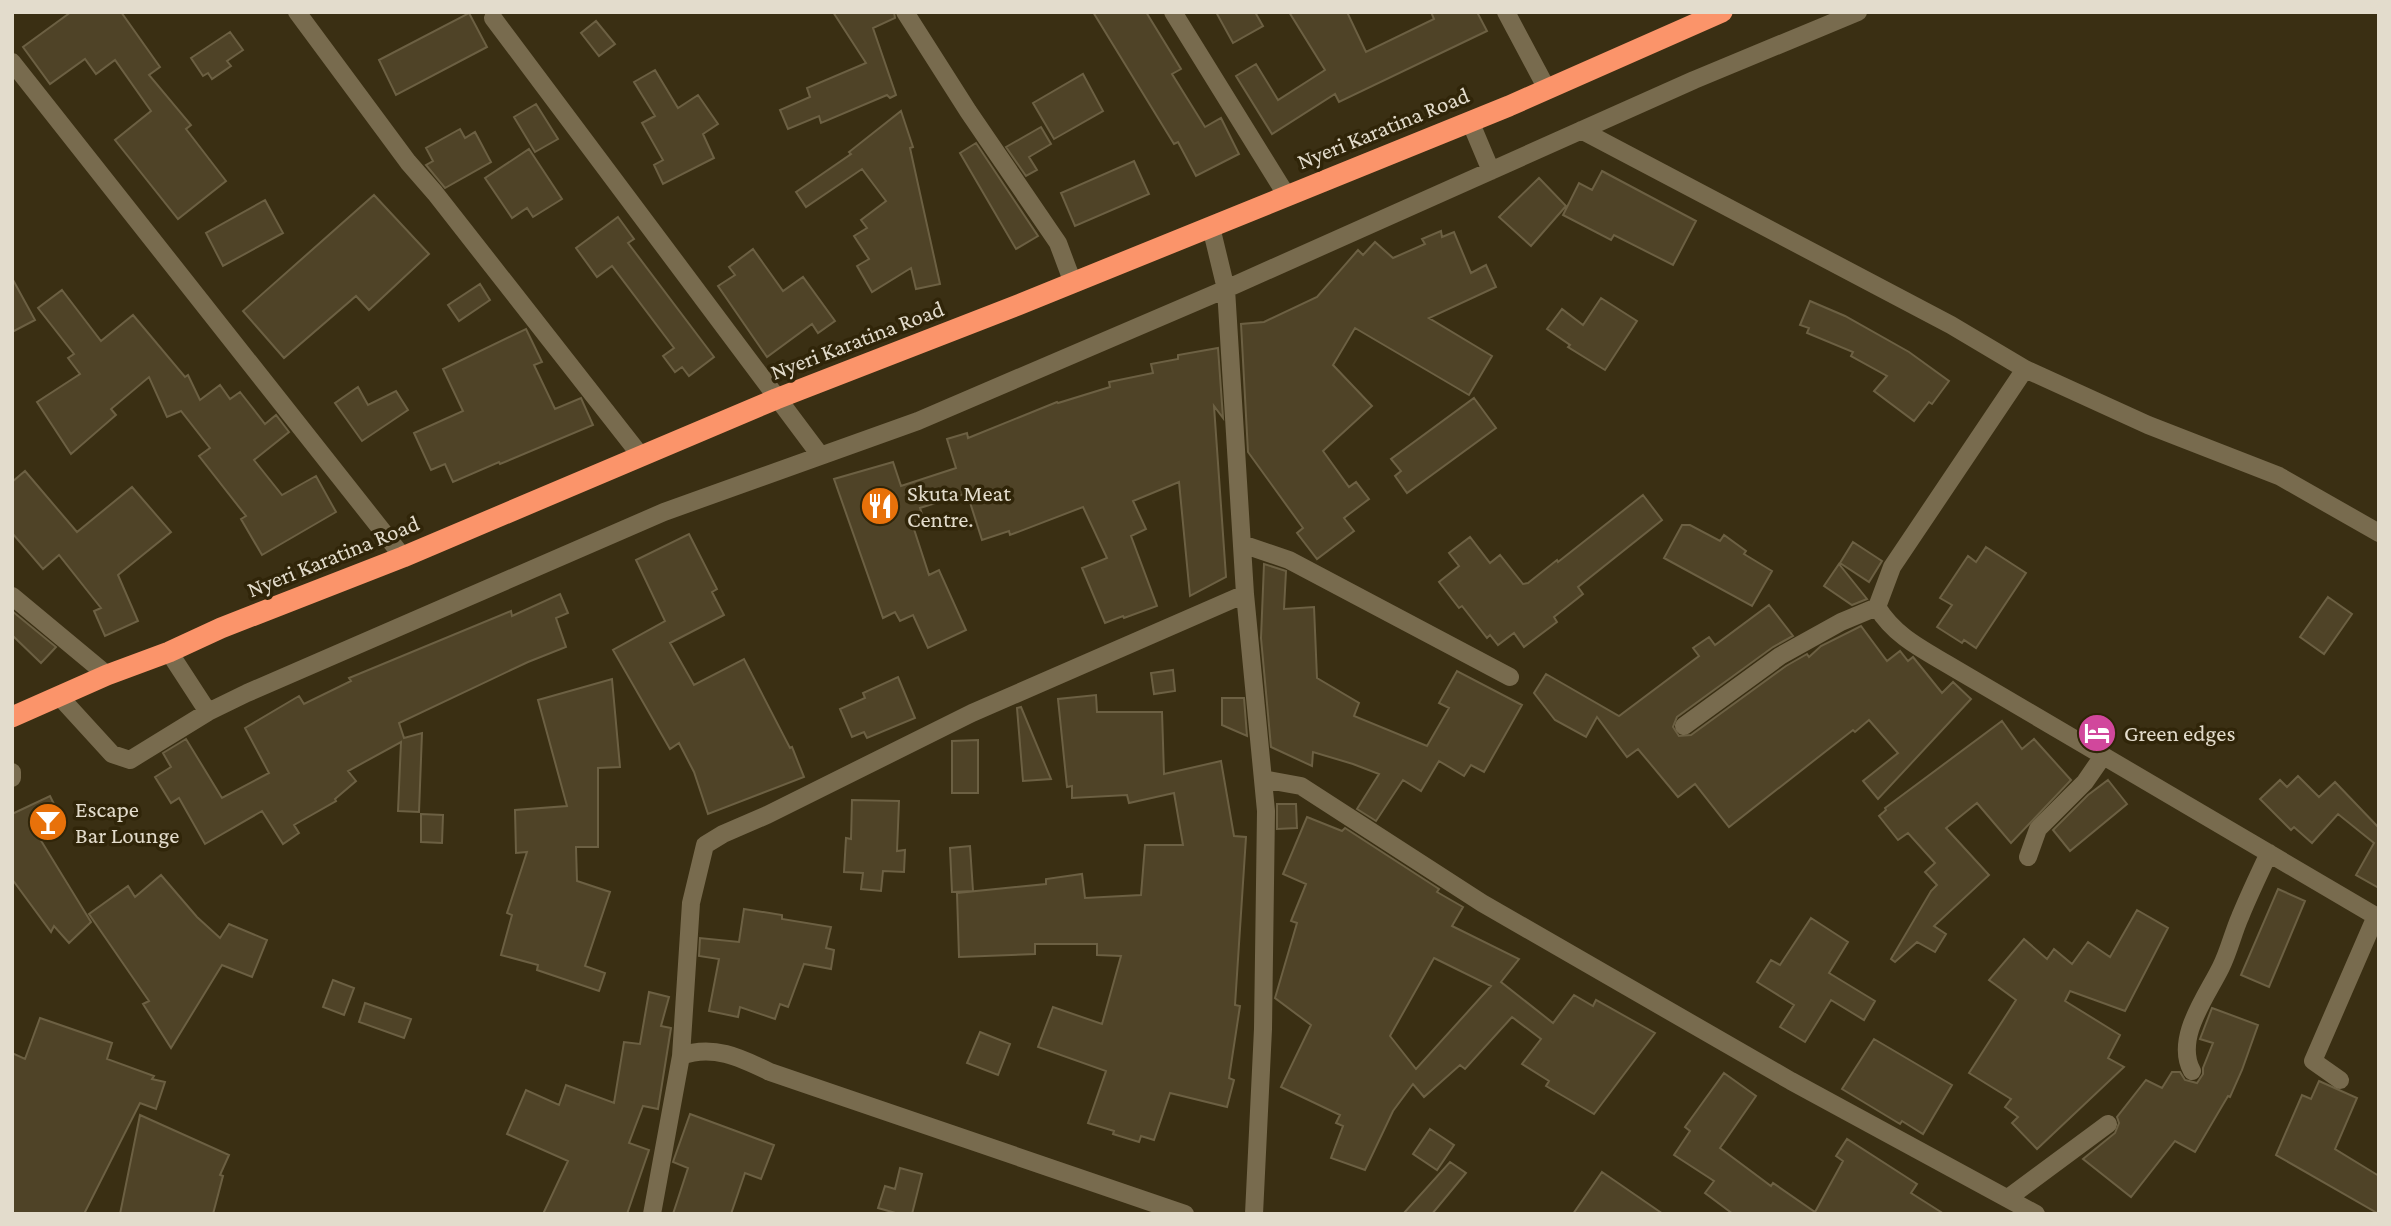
<svg xmlns="http://www.w3.org/2000/svg" width="2391" height="1226" font-family="'Crimson Pro',serif">
<rect width="100%" height="100%" fill="#3a2f13"/>
<!-- building -->
<path fill="#4f4327" stroke="#6c6043" stroke-width="2" fill-rule="evenodd" d="M71 12H121L160 67 149 75 191 125 186 129 226 181 178 219 115 140 151 111 115 60 96 74 85 59 50 84 23 47Z
M833 12H894L895 18 873 28 896 95 890 98 887 95 821 123 819 116 788 129 780 110 810 97 807 88 866 63Z
M1093 12H1146L1181 69 1172 74 1205 127 1221 118 1239 154 1196 176 1178 142 1174 144Z
M1216 12H1255L1263 26 1233 43Z
M1289 12H1347L1366 52 1434 19 1431 12H1477L1487 31 1339 102 1335 94 1272 134 1236 76 1256 64 1278 100 1325 70Z
M469 13 487 47 396 95 379 60Z
M596 21 615 44 599 56 581 33Z
M230 32 243 50 227 61 231 66 212 79 208 73 203 76 191 58Z
M655 70 678 108 698 95 718 124 703 134 714 158 663 184 654 165 663 160 642 123 655 116 634 82Z
M1083 74 1103 111 1054 139 1033 103Z
M536 104 558 139 535 152 514 117Z
M901 111 913 147 910 148 940 284 916 289 911 268 872 292 857 266 869 259 854 236 867 228 861 220 886 201 862 169 806 207 796 192 851 154 849 152Z
M1041 127 1051 144 1029 157 1037 170 1026 176 1006 147Z
M460 129 465 138 475 132 491 162 445 188 426 165 433 161 426 148Z
M976 143 1038 236 1016 249 960 153Z
M529 149 562 199 533 217 527 208 512 218 485 178Z
M1134 161 1149 194 1075 226 1061 193Z
M1602 171 1696 221 1673 265 1614 235 1611 240 1563 215 1579 183 1592 190Z
M1539 178 1566 206 1531 246 1499 217Z
M374 195 429 254 369 310 356 296 284 358 243 311Z
M265 200 283 233 223 266 206 233Z
M618 217 634 239 628 243 714 357 689 376 682 367 675 372 663 356 674 348 612 266 597 277 576 248Z
M1441 231 1442 237 1454 232 1471 273 1486 265 1496 287 1429 318 1492 356 1469 395 1355 328 1333 365 1372 406 1323 451 1349 487 1356 482 1369 499 1344 518 1354 531 1317 559 1297 533 1303 528 1248 452 1241 324 1264 322 1317 297 1358 250 1363 255 1375 242 1393 258 1425 244 1422 239Z
M753 249 783 291 803 277 835 321 818 333 812 324 767 357 718 286 735 275 729 267Z
M12 278 35 320 12 332Z
M480 284 490 300 459 321 448 305Z
M62 290 101 341 133 315 185 377 188 375 200 400 220 385 230 399 240 392 265 424 276 415 289 432 254 460 282 495 316 476 336 512 262 555 241 519 246 516 199 456 210 448 181 411 167 417 149 377 111 409 116 415 71 454 37 402 80 374 68 358 74 354 38 308Z
M1601 298 1637 321 1605 370 1568 347 1570 345 1547 329 1562 309 1583 325Z
M1810 301 1845 316 1909 352 1949 381 1932 404 1929 402 1914 421 1874 391 1887 376 1851 356 1853 352 1807 333 1809 328 1800 325Z
M526 329 542 362 534 365 555 409 581 398 593 425 500 464 499 462 453 482 445 464 431 470 414 433 463 411 443 369Z
M1218 348 1223 418 1214 406 1226 577 1190 596 1179 482 1133 501 1146 529 1131 536 1157 606 1124 618 1123 616 1105 623 1082 568 1107 558 1083 507 1010 535 1009 531 982 540 967 493 920 508 924 520 912 523 929 575 939 570 966 630 928 648 913 615 900 621 895 612 883 618 834 479 893 462 901 486 956 468 947 439 967 433 968 438 1057 402 1058 403 1110 387 1109 382 1153 373 1151 364 1178 359V355Z
M358 387 368 405 396 391 408 410 362 441 335 403Z
M1474 398 1496 428 1407 493 1395 476 1401 471 1391 459Z
M25 471 77 532 132 487 171 532 118 575 138 621 105 636 94 611 101 608 59 555 43 569 12 533V482Z
M1643 495 1662 520 1578 587 1583 594 1554 617 1557 622 1524 647 1514 633 1498 645 1490 635 1487 638 1462 606 1459 608 1439 582 1459 566 1449 553 1470 537 1490 563 1500 555 1523 584 1528 583 1557 560 1558 562Z
M1682 525H1690L1720 541 1724 535 1746 551 1744 554 1772 571 1752 606 1664 558Z
M689 534 717 589 712 592 724 615 670 643 694 685 744 659 790 748 792 747 804 777 708 814 694 772 679 743 670 749 613 650 665 621 636 560Z
M1853 542 1882 561 1869 582 1840 563Z
M1986 547 2026 573 1976 648 1964 640 1962 643 1937 627 1952 605 1940 598 1968 556 1976 562Z
M1264 564 1286 571 1284 609 1314 607 1317 678 1359 703 1354 716 1427 746 1449 708 1439 703 1457 671 1522 705 1484 772 1471 765 1464 776 1439 761 1421 791 1403 780 1376 821 1357 809 1379 774 1353 764 1313 752 1312 766 1271 747 1261 638Z
M1839 564 1867 599 1852 605 1824 586Z
M560 594 568 613 556 618 566 647 528 662 399 723 404 738 422 733 419 812 398 811 401 742 348 771 356 781 335 799 336 801 294 825 299 833 283 844 262 811 205 844 179 798 171 803 155 777 171 767 163 753 186 739 222 798 269 773 245 728 299 696 304 704 351 681 349 678 511 611 512 616Z
M2328 597 2352 614 2324 654 2300 637Z
M1769 605 1793 636 1773 647 1677 717 1673 727 1679 736 1691 735 1786 666 1807 654 1809 657 1821 646 1861 626 1887 661 1900 651 1908 661 1913 657 1942 693 1953 682 1971 699 1878 799 1863 781 1898 753 1869 720 1855 732 1853 730 1729 827 1695 784 1678 797 1638 749 1627 757 1597 717 1586 737 1555 720 1534 693 1546 674 1619 716 1699 656 1693 648 1709 637 1715 645Z
M12 611 56 647 41 663 12 635Z
M1173 670 1175 691 1154 694 1151 673Z
M898 677 915 718 867 738 864 732 852 737 840 709 865 698 863 693Z
M612 679 620 767 598 768V847H576L577 881 610 892 585 966 605 973 599 991 537 970 538 965 501 955 512 915 507 913 527 852 516 853 515 810 567 806 538 700Z
M1096 695 1097 712H1162L1164 774 1221 761 1234 836 1246 837 1235 1005 1240 1006 1229 1078 1234 1080 1227 1107 1170 1093 1154 1140 1141 1136 1139 1142 1113 1134 1114 1131 1088 1123 1106 1071 1038 1047 1053 1007 1102 1024 1121 956 1097 955V944H1035V954L959 957 957 893 1046 884V879L1082 874 1085 898 1141 895 1145 845H1183L1174 793 1129 803 1127 795 1072 798V786L1067 787 1058 699Z
M1222 698H1244L1247 736 1222 725Z
M1021 707 1051 779 1023 781 1017 708Z
M2002 721 2022 749 2034 739 2071 780 2011 843 1977 803 1946 828 1989 875 1934 926 1946 934 1935 952 1917 942 1895 962 1891 959 1931 891 1937 885 1925 872 1935 863 1908 833 1898 840 1879 816 1886 810 1885 808Z
M978 740V793H952V741Z
M2298 776 2319 797 2335 782 2379 828V888L2356 875 2374 843 2338 814 2312 843 2294 827 2291 830 2260 799 2280 780 2287 787Z
M2108 780 2127 804 2070 851 2053 830 2088 795Z
M50 796 65 827 40 839 91 922 69 943 54 926 51 932 12 879V814Z
M852 800 899 801 897 851 905 850 904 872 883 871 881 891 861 889 863 873 844 872 846 838 851 839Z
M1277 804H1296L1297 828 1277 829Z
M421 814 443 815 442 843 421 842Z
M1307 817 1342 831 1345 828 1439 889 1437 892 1463 907 1452 926 1519 959 1501 982 1553 1023 1574 995 1593 1006 1596 1000 1655 1033 1594 1114 1546 1086 1549 1081 1522 1064 1541 1039 1512 1017 1465 1069 1460 1065 1424 1097 1413 1084 1393 1111 1365 1170 1331 1158 1343 1126 1336 1123 1340 1115 1281 1087 1311 1025 1275 998 1297 923 1291 921 1306 884 1283 874ZM1434 958 1491 986 1416 1069 1390 1036Z
M970 846 973 891 952 892 950 848Z
M161 875 197 917 220 938 229 924 267 940 252 977 222 965 171 1048 143 1004 149 1001 89 914 128 886 135 897Z
M2278 889 2305 901 2269 987 2241 975Z
M744 909 782 915V919L831 927 826 948 834 950 831 969 804 964 788 1007 780 1004 775 1019 740 1007 738 1017 709 1011 719 959 699 956 700 938 739 942Z
M2137 910 2168 928 2125 1011 2070 991 2065 1001 2120 1035 2108 1058 2124 1067 2037 1149 2012 1123 2018 1117 2005 1107 2011 1099 1969 1073 2016 1000 1989 980 2024 939 2047 959 2054 949 2072 964 2088 942 2110 957Z
M1811 918 1848 942 1829 973 1875 1001 1864 1020 1831 1000 1805 1042 1780 1027 1794 1005 1757 982 1771 960 1780 965Z
M333 980 354 988 344 1015 323 1007Z
M649 992 669 997 661 1026 671 1028 658 1109 643 1106 629 1143 649 1150 627 1214H543L568 1161 507 1134 526 1090 559 1105 566 1085 614 1103 624 1042 640 1044Z
M365 1003 411 1019 404 1038 359 1022Z
M2212 1008 2258 1025 2242 1070 2230 1097 2228 1096 2195 1152 2175 1141 2131 1197 2083 1159 2115 1133 2119 1123 2117 1117 2146 1080 2162 1088 2172 1072H2180L2185 1080 2197 1083 2203 1074V1068L2213 1043 2200 1039Z
M40 1018 112 1043 107 1059 154 1076 152 1079 165 1082 156 1109 140 1103 84 1214H12V1053L25 1059Z
M980 1032 1010 1044 998 1075 967 1063Z
M1874 1039 1952 1085 1923 1134 1902 1121 1900 1124 1842 1089Z
M1724 1073 1756 1096 1720 1148 1771 1186 1773 1183 1815 1212 1843 1161 1836 1156 1847 1139 1917 1184 1911 1193 1944 1214H1733L1705 1193 1714 1181 1674 1155 1690 1131 1685 1127Z
M2319 1081 2357 1098 2335 1149 2379 1176V1214L2276 1155 2302 1095 2311 1099Z
M690 1114 774 1145 761 1179 745 1173 731 1214H673L688 1168 673 1162Z
M140 1115 229 1155 220 1175 223 1176 213 1214H120Z
M1430 1129 1454 1145 1437 1170 1413 1154Z
M1450 1162 1466 1173 1432 1214H1403Z
M900 1168 922 1174 912 1214H899L878 1208 885 1186 895 1189Z
M1602 1172 1663 1214H1573Z"/>
<g fill="none" stroke-linecap="round" stroke-linejoin="round">
<!-- minor -->
<path stroke="#786b4e" stroke-width="18" d="M297 12 408 162 435 193 641 456
M905 12 968 111 1058 243 1073 283
M1173 12 1287 196
M1506 12 1547 89
M493 18 820 455
M12 62 403 557
M1470 121 1491 171
M1581 130 1951 325 2025 369 2148 425 2279 476 2379 533
M1211 227 1226 289 1245 594 1266 811 1263 1029 1254 1214
M2025 369 1892 567 1877 607C1894 635 1920 648 1947 664L2379 918
M1242 544 1289 560 1510 677
M12 596 107 675
M169 652 208 712 247 693 664 512 918 421 1226 289 1694 80 1858 12
M59 696 112 754 130 760 208 712
M1684 726 1780 656 1841 622 1877 607
M12 772V778
M1263 779 1301 786 1482 903 1791 1081 2036 1214
M2028 857 2038 829 2085 782 2103 756
M681 1056C713 1044 741 1058 770 1072L1185 1214
M2192 1071C2174 1038 2207 996 2221 967 2229 951 2233 933 2240 917 2249 895 2259 874 2269 853
M2340 1080 2313 1061 2376 916
M2008 1198 2108 1124
M652 1214 681 1056 691 903 705 845 723 834 767 815 972 713 1245 594"/>
<!-- highway -->
<path stroke="#fb946a" stroke-width="21" d="M12 717 107 675 169 652 221 628 403 557 776 399 1018 305 1509 106 1722 12"/>
</g>
<!-- icons -->
<defs>
<g id="restaurant-disc" transform="scale(2.0125)"><circle r="9.5" fill="#e8710a" stroke="#302509"/><path d="M-5-6h1v4h1v-4h1v4h1v-4h1v5L-1.5 .5V6h-2V.5L-5-1ZM5-6V6H3V1.5H1.5Q1.5-4 5-6Z" fill="#fff"/></g>
<g id="hotel-disc" transform="scale(2.0125)"><circle r="9.5" fill="#d1479c" stroke="#302509"/><path d="M-6-4.5h1.5V1H6V5H4.5V3h-9V5H-6ZM-4 0a1.8 1.8 0 1 1 3.6 0ZM.5 0V-2.5h3Q6-2.5 6 0Z" fill="#fff"/></g>
<g id="bar-disc" transform="scale(2.0125)"><circle r="9.5" fill="#e8710a" stroke="#302509"/><path d="M-6-5H6L.8 .8V4.5H3.5V6h-7V4.5H-.8V.8Z" fill="#fff"/></g>
</defs>
<g fill-rule="evenodd">
<use href="#restaurant-disc" x="880" y="506"/>
<use href="#hotel-disc" x="2097" y="733"/>
<use href="#bar-disc" x="48" y="822"/>
</g>
<g text-anchor="middle" dominant-baseline="central" stroke-width="7" stroke-linejoin="round" paint-order="stroke">
<!-- street labels -->
<g font-size="23" fill="#e3dccc" stroke="#302509">
<text transform="translate(1383 128) rotate(-22)">Nyeri Karatina Road</text>
<text transform="translate(857 340) rotate(-21)">Nyeri Karatina Road</text>
<text transform="translate(333 556) rotate(-22)">Nyeri Karatina Road</text>
</g>
<!-- poi labels -->
<g font-size="23" fill="#e3dccc" stroke="#302509" text-anchor="start">
<text x="907" y="493">Skuta Meat<tspan x="907" dy="26">Centre.</tspan></text>
<text x="2124" y="733">Green edges</text>
<text x="75" y="809">Escape<tspan x="75" dy="26">Bar Lounge</tspan></text>
</g>
</g>
<!-- border -->
<rect width="2391" height="1226" fill="none" stroke="#e3dccc" stroke-width="28"/>
</svg>
